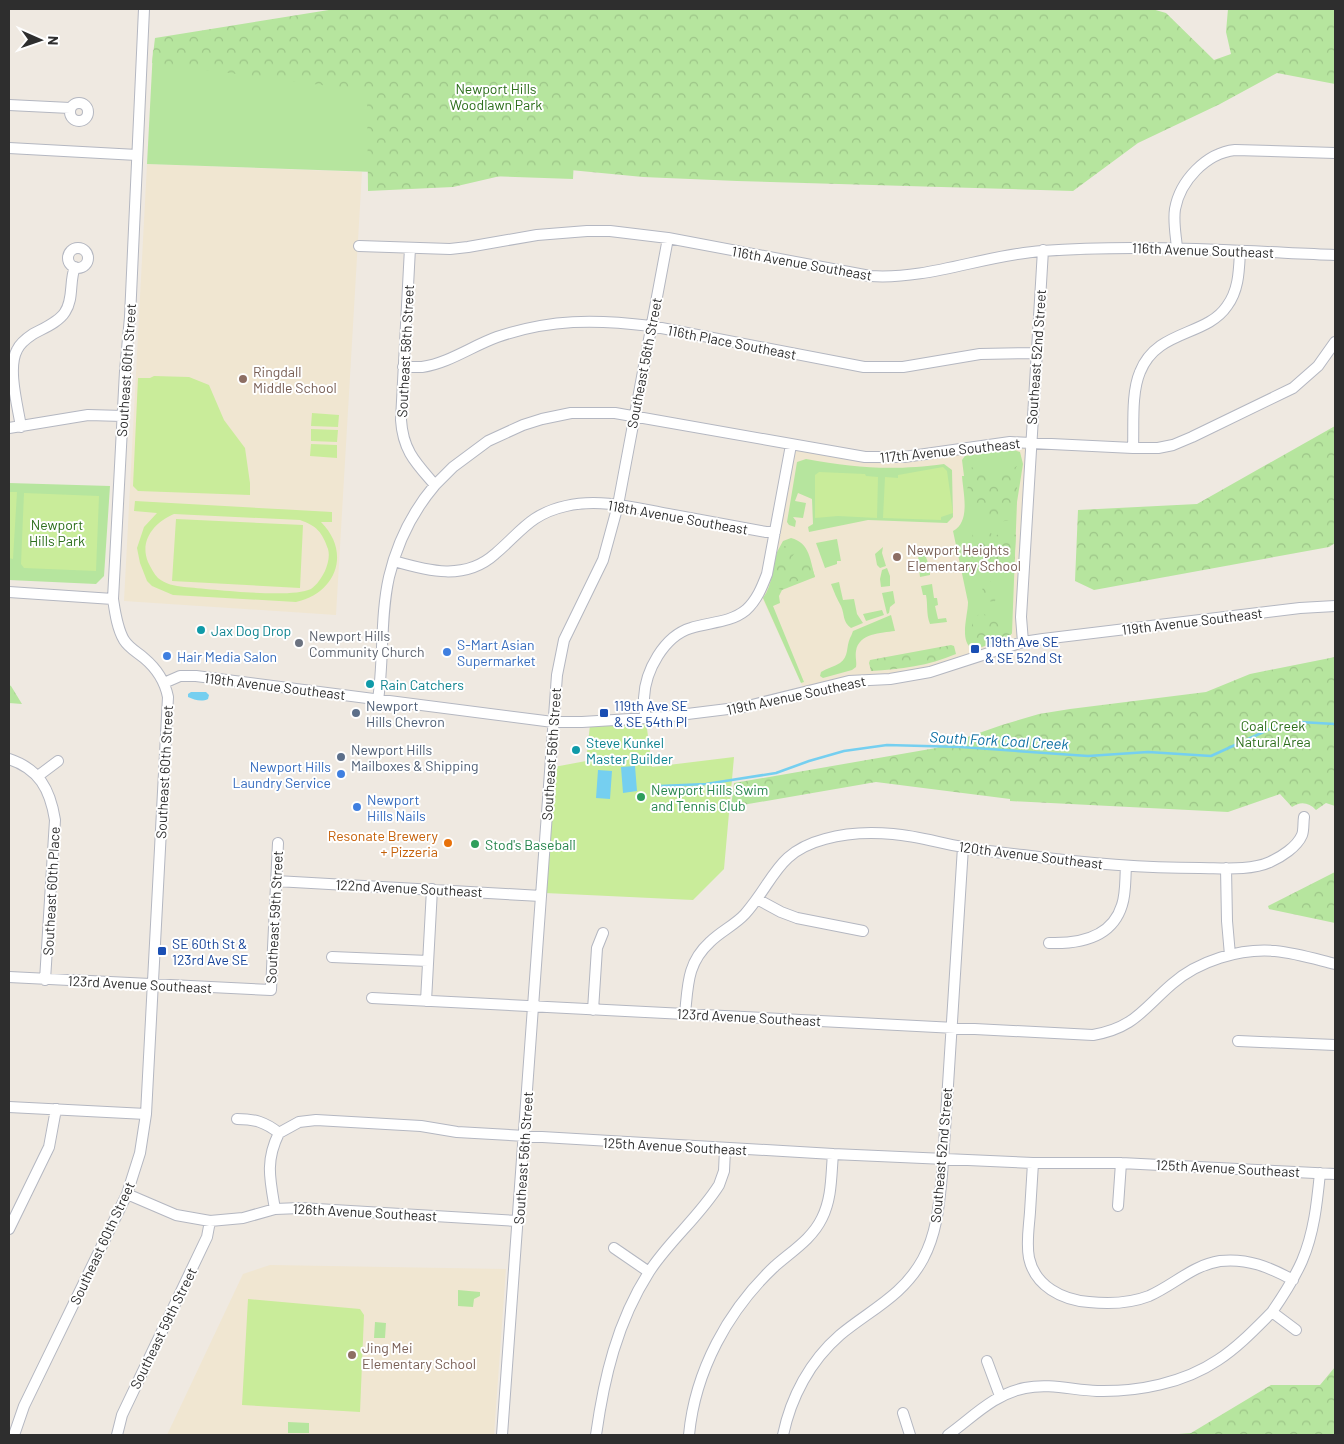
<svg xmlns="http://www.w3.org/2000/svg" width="1344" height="1444" font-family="Barlow,sans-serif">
<defs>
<pattern id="forest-crowns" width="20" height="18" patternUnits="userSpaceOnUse" patternTransform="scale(1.25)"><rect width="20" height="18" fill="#b6e59e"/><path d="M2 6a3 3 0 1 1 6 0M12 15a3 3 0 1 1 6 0" fill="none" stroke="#9dc588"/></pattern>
</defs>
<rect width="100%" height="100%" fill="#efe9e1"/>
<!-- education -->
<path fill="#f0e6d1" d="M147 164 362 172 336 615 124 601Z
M1031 443 1023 642 943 668 805 692 760 593 791 445 865 457Z
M270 1265 506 1269 494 1435H167L243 1274Z"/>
<!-- grass -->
<path fill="#b6e59e" d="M581 9 573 179 147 164 153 50 425 57Z
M1011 449 1020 452 1023 464 1017 502 1012 633 1006 639 972 649C959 640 968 616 968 602L953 531C971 522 963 492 962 476H964L962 460 965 456Z
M806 459C856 468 892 471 944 464L952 470 953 517 947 523 868 520 809 532 808 527 813 524 812 499 798 493 795 501 806 503 803 518 793 517 796 521 795 527 789 525 787 522 797 462Z
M9 483 110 486 104 576 96 584 9 580Z
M791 538C810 543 810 560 815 577L782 590 779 596 780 603 773 606 804 682 801 683 763 598C773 584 772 568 777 552 779 548 781 545 783 541Z
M837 539 841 561H837V564L825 568 816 543Z
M883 547 882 553 886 566 880 568 877 565 875 554Z
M919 549 924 551 928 563H931L932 571 930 572V575L920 577 918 561Z
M887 568 890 576V586L881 587 880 579 882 570Z
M839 582 843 600 854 599 857 614 863 623 851 628C842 621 845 615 841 606 837 599 834 592 831 584Z
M932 584 934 598H937L938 605 935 606 938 619 946 618 947 622 930 624C926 614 928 605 926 595H923L921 586Z
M893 591 895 603 890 607 889 613 887 614 882 593Z
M882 610 884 615 866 621 863 614Z
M891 615 895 631C881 633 859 633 856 651 855 657 857 662 856 667L852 670 823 678 820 676 821 672C827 668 834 667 840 663 849 657 846 647 850 638 851 636 852 634 853 631Z
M458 1290 480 1292V1296L474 1299 473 1307 458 1306Z
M375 1322 386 1323 385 1338H374Z
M288 1422 309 1423V1433H288Z"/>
<!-- forest -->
<path fill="url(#forest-crowns)" d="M335 9H1152L1166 13 1214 60 1231 54 1226 32 1228 9H1335V84L1277 73 1220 104 1138 143 1073 191 737 181 643 177 539 167 453 187 368 191 367 91 152 63 155 38Z
M1335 426V543L1329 547 1094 590 1075 581 1078 510 1197 504Z
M1017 466V502L1012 520 998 522C988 514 980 507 966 508 966 494 970 481 967 467L977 468 1001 476Z
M986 530 995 536 1007 530 1016 535 1014 566 1003 573 978 561 970 556V541L974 532Z
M790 545 796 552C790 558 788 563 791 572H798L801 560 809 558 815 577C802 578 792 582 782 590L773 587 781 547Z
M992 581 996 592 995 602 988 601 981 594 984 584Z
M982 613 1001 623 1012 620V633L1009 637 982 647 975 644 969 638 974 617Z
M951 645 954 646 956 654C928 666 901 669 871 671L869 663 870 660Z
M1335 657V806L1326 803 1316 810C1309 802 1300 801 1292 807L1280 794 1228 812 1010 801V799L876 782 731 807 734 783 936 748 1002 725 1039 714 1070 709 1206 692 1250 674Z
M9 685 11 686 22 704 9 703Z
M1335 872V923L1269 909 1268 906Z
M1335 1367V1435H1166L1191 1433 1271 1385H1320Z"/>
<!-- pitch -->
<path fill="#c9ec9a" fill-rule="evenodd" d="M154 376 189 377 209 385 224 420 245 448 250 483V495L138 491 133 486 138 378H150Z
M312 413 339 415 338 427 311 426Z
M311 429 338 430 337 442 311 441Z
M311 444 337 445V458L310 456Z
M943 467 947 471 953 513 941 517V520L883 518 885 477 898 478V475Z
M819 472 865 474 866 476 878 477 877 518 838 516 815 518V475Z
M9 492H17L13 559 9 558Z
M24 493 99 496 96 571 24 568 21 564Z
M135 501 332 512V522H321C351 552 337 593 296 602L173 595 152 586 147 581 140 563 137 548 144 527 157 513 134 511ZM174 514 300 520C317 526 322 532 328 549 330 556 328 564 325 571 322 577 317 585 311 589 290 599 211 589 184 587 175 586 165 584 158 578 154 574 151 568 148 562 139 540 155 522 174 514Z
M176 519 303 525 300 588 172 581Z
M646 721 652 767 734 757 724 869 693 900 545 893 554 767 586 761 590 725Z
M248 1299 360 1309 364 1315 360 1412 242 1405Z"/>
<!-- water -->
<path fill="#75cff0" d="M191 692H206L209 695 208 699C202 702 194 700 188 697V694Z
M635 766 637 791 623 793 621 767Z
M598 770 612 771 610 799 596 798Z"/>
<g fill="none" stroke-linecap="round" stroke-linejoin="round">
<!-- stream -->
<path stroke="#75cff0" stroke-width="2.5" d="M660 786 706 784 776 773 809 761 844 751 887 745 961 747 1088 756 1148 752 1211 756 1270 729 1300 722 1335 724"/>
<!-- minor casing -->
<g stroke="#b4b7c1" stroke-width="12">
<path id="minor" d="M70 112a9 9 0 1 1 18 0a9 9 0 1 1-18 0Z
M9 105 70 108
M9 148 137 155
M359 246 450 249 468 247 537 235 587 231H610L668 238 870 276C928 280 984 255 1042 251 1140 244 1238 251 1335 255
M1177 248C1176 236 1173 222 1175 209 1180 181 1206 153 1235 150L1335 153
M68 258a10 10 0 1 1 20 0a10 10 0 1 1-20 0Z
M403 367C410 367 416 367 422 367 449 363 472 346 497 337 550 319 595 319 651 326L864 367H903L980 354 1037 353
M21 427C18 407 7 368 17 350 20 343 27 338 33 334 44 328 59 322 65 312 74 299 69 281 75 267
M9 428 88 415 123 416
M1133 448C1134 426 1131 393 1140 372 1157 329 1206 337 1227 306 1239 290 1239 270 1240 251
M435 485 453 467 488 441 523 425 542 419 571 413H615L865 457H904L1010 442 1133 448H1158L1173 445 1192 437 1293 388 1318 366 1335 342
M394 561C428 571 465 581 495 554 521 532 530 514 566 506 600 498 635 508 668 514 701 520 733 526 766 532H775
M9 592 113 599
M1023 642 1021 617 1043 250
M164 683 180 676H196L553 722H582L663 717 744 707 849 681 890 679 930 672 1023 642 1043 639 1300 608 1335 606
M378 700C384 659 380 617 389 577 397 543 413 511 435 485 416 463 403 451 401 420L410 248
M645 718C645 711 644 705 644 698 645 671 664 636 691 628 709 622 730 623 746 610 757 600 762 587 767 574L791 445
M9 759C39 769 50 789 55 820L45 980
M38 776 58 761
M1226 868 1227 921 1230 955
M276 881 541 896
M757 899 781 912 797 918 863 931
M1049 943C1078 944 1112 938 1122 905 1126 893 1125 879 1126 867
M332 957 428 961
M9 977 271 990 278 843
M372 998 1093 1035C1134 1028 1143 1009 1172 984 1198 961 1240 948 1275 951 1296 953 1315 959 1335 964
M426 1001 432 889
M593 1010 597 948 603 933
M685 1014C688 985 687 963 710 942 721 931 735 925 745 914 775 880 776 852 825 839 846 833 872 832 893 834 917 836 940 843 963 847 983 851 1003 853 1023 855 1082 863 1140 868 1200 868 1222 868 1250 871 1270 862 1281 857 1297 847 1302 835 1304 830 1303 823 1304 817
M1238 1041 1335 1045
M9 1107 146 1114
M237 1119C255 1119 265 1122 279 1133L299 1122 316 1120 421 1126 457 1132 833 1154 1033 1163H1121L1335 1174
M1033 1163C1032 1179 1031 1196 1030 1212 1029 1227 1026 1243 1029 1258 1035 1286 1062 1300 1089 1302 1108 1304 1131 1303 1149 1296 1174 1285 1193 1265 1220 1261 1248 1258 1269 1267 1293 1280
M127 1194 176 1215 210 1221 243 1218 275 1209 300 1208 518 1221
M1118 1206 1121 1163
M275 1209C270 1180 265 1161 279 1133
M9 1229 49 1147 56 1109
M614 1248 649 1272
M1296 1330 1272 1312C1283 1296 1294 1279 1302 1261 1314 1233 1317 1203 1320 1173
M987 1361 1000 1396
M903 1413 910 1435
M14 1435 24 1406 127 1194 140 1153 146 1114 168 697C165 682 156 668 144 658 137 652 129 648 124 640 117 628 115 612 113 599L125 371 130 317 144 9
M117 1435 122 1415 207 1237 210 1221
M502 1435 557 675 564 640 603 560 618 505 668 238
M596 1435C604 1378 617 1322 649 1272 669 1241 699 1217 719 1185L724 1171 725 1149
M689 1435C695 1371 728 1310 775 1266 792 1251 812 1239 822 1218 832 1198 831 1176 833 1154
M783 1435C791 1397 810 1361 840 1335 870 1310 903 1296 923 1259 937 1233 939 1205 942 1175 944 1145 946 1115 948 1085 953 1006 958 927 963 847
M948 1435C973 1417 994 1394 1025 1388 1049 1383 1073 1390 1097 1391 1138 1392 1184 1383 1218 1360 1238 1347 1255 1329 1272 1312"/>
</g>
<!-- minor -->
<use href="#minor" stroke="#fff" stroke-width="10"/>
</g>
<!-- markers -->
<g fill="#8d6e63" stroke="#fff" stroke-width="2">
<circle cx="243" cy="379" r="5"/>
<circle cx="897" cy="557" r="5"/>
<circle cx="352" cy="1355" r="5"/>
</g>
<g fill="#0f9aa8" stroke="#fff" stroke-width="2">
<circle cx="201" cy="630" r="5"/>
<circle cx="370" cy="684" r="5"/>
<circle cx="576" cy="750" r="5"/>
</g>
<circle fill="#6b7280" stroke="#fff" stroke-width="2" cx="299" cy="643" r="5"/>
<g fill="#1a4fb4" stroke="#fff" stroke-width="2">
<rect x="970" y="644" width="10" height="10" rx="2.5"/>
<rect x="599" y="708" width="10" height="10" rx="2.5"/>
<rect x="157" y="946" width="10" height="10" rx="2.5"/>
</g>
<g fill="#3f7fe0" stroke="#fff" stroke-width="2">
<circle cx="447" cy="652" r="5"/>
<circle cx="167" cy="656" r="5"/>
<circle cx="341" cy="774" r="5"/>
<circle cx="357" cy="807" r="5"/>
</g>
<g fill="#5c6f8a" stroke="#fff" stroke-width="2">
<circle cx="356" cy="713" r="5"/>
<circle cx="341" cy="757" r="5"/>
</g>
<g fill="#2e9e5b" stroke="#fff" stroke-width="2">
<circle cx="641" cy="797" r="5"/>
<circle cx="475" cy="844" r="5"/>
</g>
<circle fill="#e8710a" stroke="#fff" stroke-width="2" cx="448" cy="843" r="5"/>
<g text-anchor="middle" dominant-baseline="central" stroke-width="4" stroke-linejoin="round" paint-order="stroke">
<!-- park labels -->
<g font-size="14" fill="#2c6e1b" stroke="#fff">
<text x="496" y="88">Newport Hills<tspan x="496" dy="16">Woodlawn Park</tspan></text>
<text x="57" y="524">Newport<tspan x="57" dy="16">Hills Park</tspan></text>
<text x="1273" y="725">Coal Creek<tspan x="1273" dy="16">Natural Area</tspan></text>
</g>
<!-- street labels -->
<g font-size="14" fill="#2e2e2e" stroke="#fff">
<text transform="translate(1203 250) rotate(2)">116th Avenue Southeast</text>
<text transform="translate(802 263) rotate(10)">116th Avenue Southeast</text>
<text transform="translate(732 342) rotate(11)">116th Place Southeast</text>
<text transform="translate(405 351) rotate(-87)">Southeast 58th Street</text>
<text transform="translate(1036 357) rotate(-86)">Southeast 52nd Street</text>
<text transform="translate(644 363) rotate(-79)">Southeast 56th Street</text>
<text transform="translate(126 370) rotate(-86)">Southeast 60th Street</text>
<text transform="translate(950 450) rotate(-6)">117th Avenue Southeast</text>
<text transform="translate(678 517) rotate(10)">118th Avenue Southeast</text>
<text transform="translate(1192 621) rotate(-7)">119th Avenue Southeast</text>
<text transform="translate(275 686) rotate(7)">119th Avenue Southeast</text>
<text transform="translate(796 695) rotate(-12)">119th Avenue Southeast</text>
<text transform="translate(551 754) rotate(-86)">Southeast 56th Street</text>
<text transform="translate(164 772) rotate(-87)">Southeast 60th Street</text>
<text transform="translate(1031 855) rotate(7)">120th Avenue Southeast</text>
<text transform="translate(409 888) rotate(3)">122nd Avenue Southeast</text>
<text transform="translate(51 891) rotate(-87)">Southeast 60th Place</text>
<text transform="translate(274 917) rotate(-87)">Southeast 59th Street</text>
<text transform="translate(140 984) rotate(3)">123rd Avenue Southeast</text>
<text transform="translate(749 1017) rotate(3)">123rd Avenue Southeast</text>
<text transform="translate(675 1146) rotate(3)">125th Avenue Southeast</text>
<text transform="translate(941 1155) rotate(-85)">Southeast 52nd Street</text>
<text transform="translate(523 1158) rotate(-86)">Southeast 56th Street</text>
<text transform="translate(1228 1168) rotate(3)">125th Avenue Southeast</text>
<text transform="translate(365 1212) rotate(3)">126th Avenue Southeast</text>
<text transform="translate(102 1243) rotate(-65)">Southeast 60th Street</text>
<text transform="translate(163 1328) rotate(-64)">Southeast 59th Street</text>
</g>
<!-- education labels -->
<g font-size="14" fill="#785e54" stroke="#fff" text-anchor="start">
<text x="253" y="371">Ringdall<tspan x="253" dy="16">Middle School</tspan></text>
<text x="907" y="549">Newport Heights<tspan x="907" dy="16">Elementary School</tspan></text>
<text x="362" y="1347">Jing Mei<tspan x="362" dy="16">Elementary School</tspan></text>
</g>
<!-- culture labels -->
<g font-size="14" fill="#0d838f" stroke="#fff" text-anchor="start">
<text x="211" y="630">Jax Dog Drop</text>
<text x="380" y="684">Rain Catchers</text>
<text x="586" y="742">Steve Kunkel<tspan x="586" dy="16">Master Builder</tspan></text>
</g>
<!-- worship labels -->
<g font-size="14" fill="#5b616d" stroke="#fff" text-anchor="start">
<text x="309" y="635">Newport Hills<tspan x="309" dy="16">Community Church</tspan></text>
</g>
<!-- transit labels -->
<g font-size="14" fill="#164399" stroke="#fff" text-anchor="start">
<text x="985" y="641">119th Ave SE<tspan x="985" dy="16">&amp; SE 52nd St</tspan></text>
<text x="614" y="705">119th Ave SE<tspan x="614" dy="16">&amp; SE 54th Pl</tspan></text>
<text x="172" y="943">SE 60th St &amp;<tspan x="172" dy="16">123rd Ave SE</tspan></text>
</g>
<!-- shop labels -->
<g font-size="14" fill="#366cbe" stroke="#fff" text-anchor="start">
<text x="457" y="644">S-Mart Asian<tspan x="457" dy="16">Supermarket</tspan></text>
<text x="177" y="656">Hair Media Salon</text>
<text x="331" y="766" text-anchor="end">Newport Hills<tspan x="331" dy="16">Laundry Service</tspan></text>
<text x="367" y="799">Newport<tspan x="367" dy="16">Hills Nails</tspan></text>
</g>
<!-- service labels -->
<g font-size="14" fill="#4e5e75" stroke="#fff" text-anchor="start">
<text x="366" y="705">Newport<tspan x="366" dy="16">Hills Chevron</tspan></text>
<text x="351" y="749">Newport Hills<tspan x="351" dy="16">Mailboxes &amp; Shipping</tspan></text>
</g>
<!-- leisure labels -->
<g font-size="14" fill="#27864d" stroke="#fff" text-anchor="start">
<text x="651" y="789">Newport Hills Swim<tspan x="651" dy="16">and Tennis Club</tspan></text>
<text x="485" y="844">Stod's Baseball</text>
</g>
<!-- food labels -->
<g font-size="14" fill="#c56008" stroke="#fff" text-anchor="end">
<text x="438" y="835">Resonate Brewery<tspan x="438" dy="16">+ Pizzeria</tspan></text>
</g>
<!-- water labels -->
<g font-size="15" font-style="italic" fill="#0d6fa3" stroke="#fff">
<text transform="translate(999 740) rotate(3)">South Fork Coal Creek</text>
</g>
</g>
<!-- border -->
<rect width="1344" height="1444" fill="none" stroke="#2e2e2e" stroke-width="20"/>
<!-- north arrow -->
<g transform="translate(40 40) rotate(92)" stroke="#ffffff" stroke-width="4" paint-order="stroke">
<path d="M0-4L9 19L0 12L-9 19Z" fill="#2e2e2e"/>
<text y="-8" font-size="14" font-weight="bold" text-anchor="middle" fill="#2e2e2e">N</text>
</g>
</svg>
